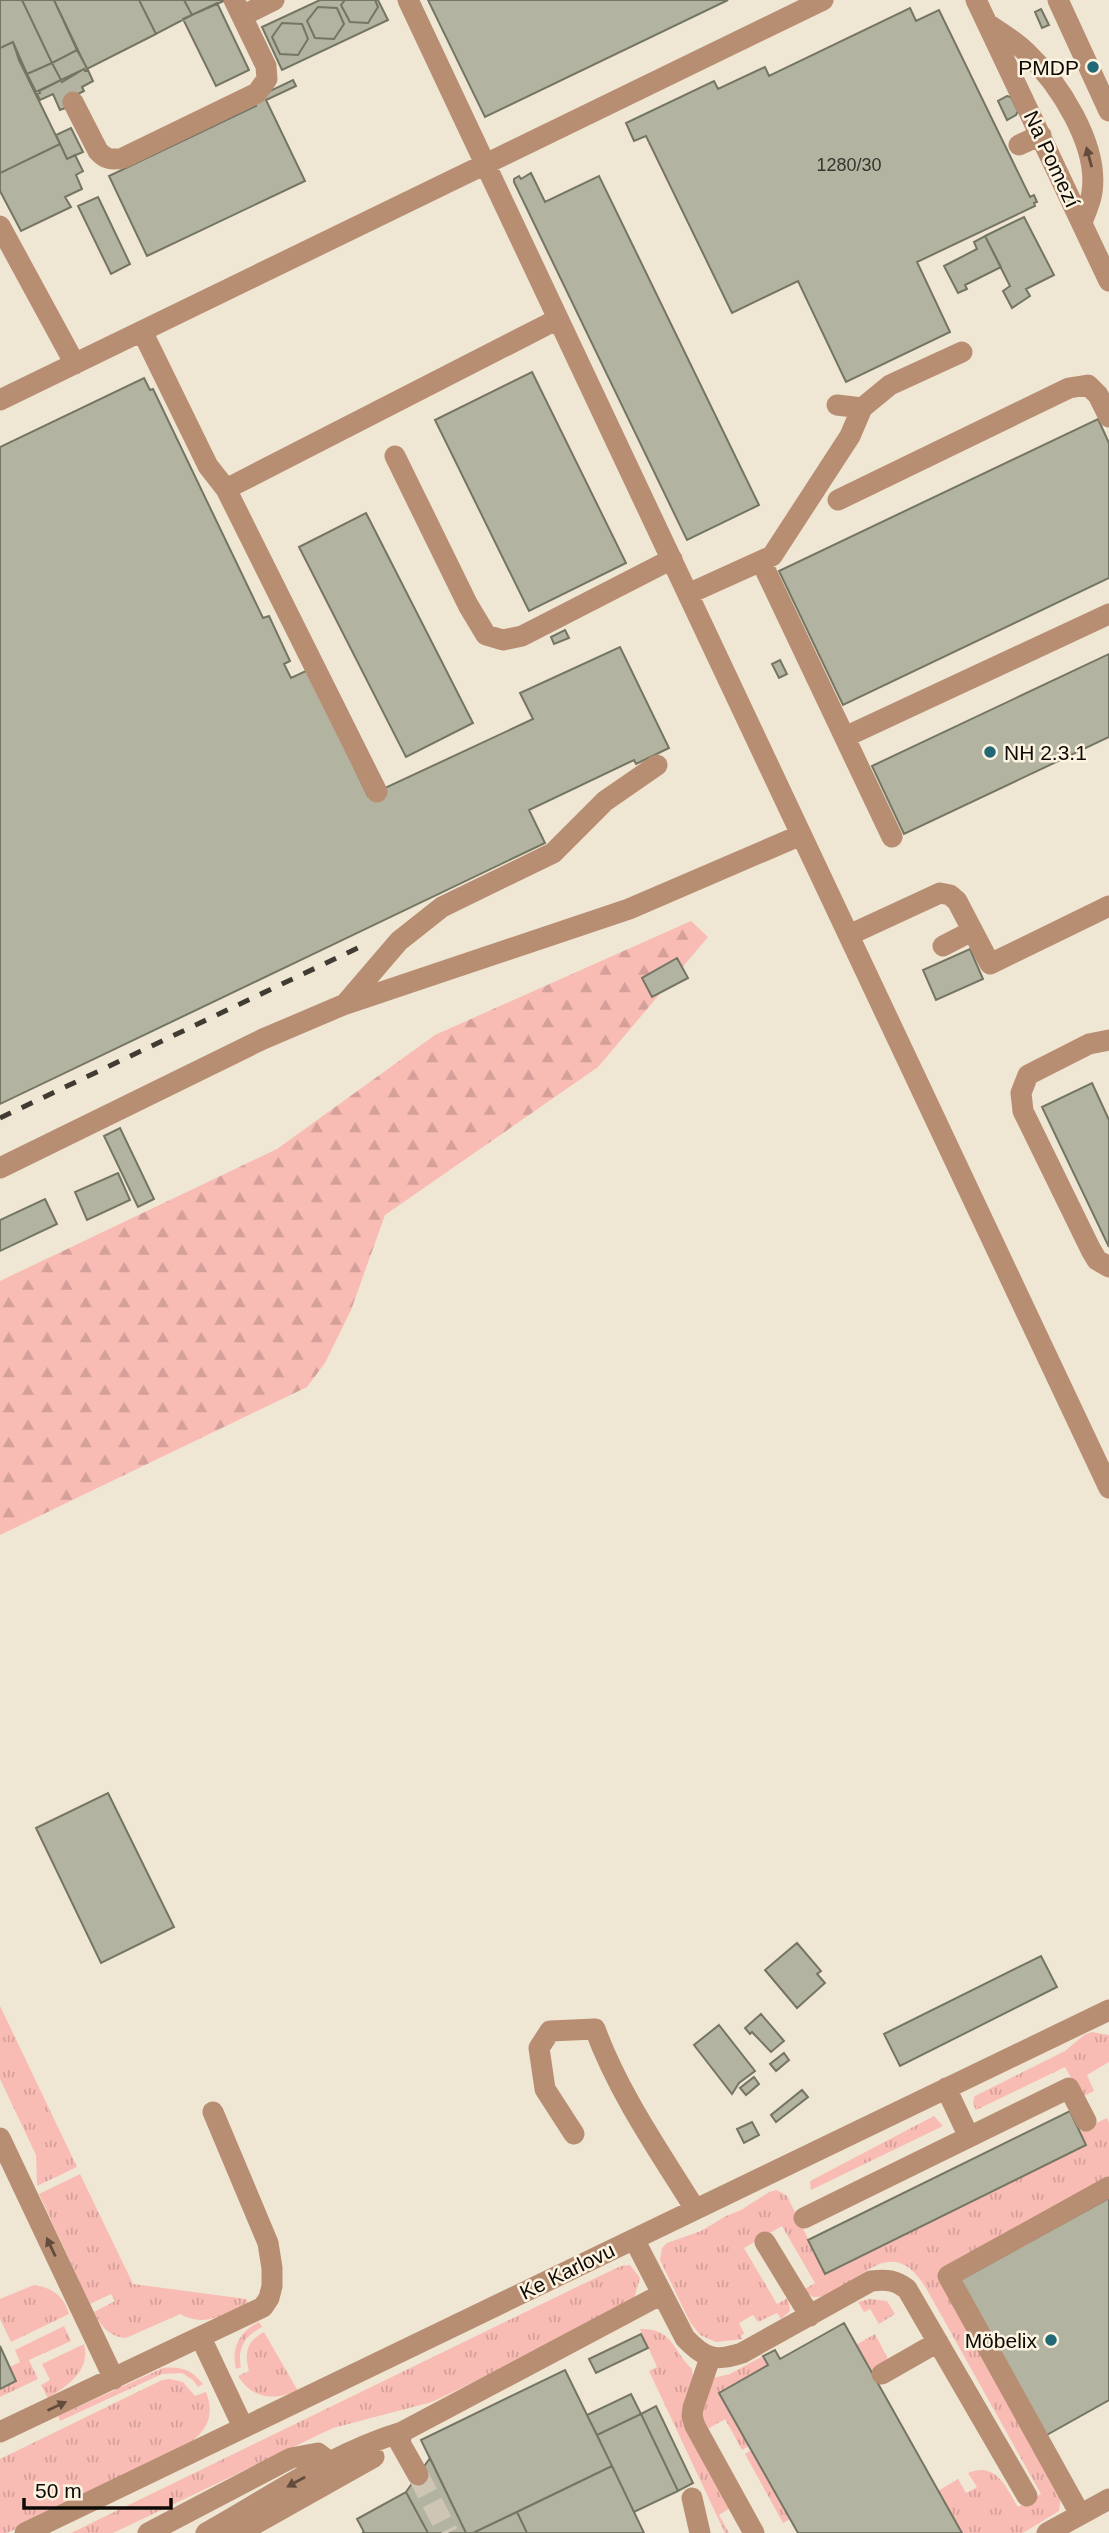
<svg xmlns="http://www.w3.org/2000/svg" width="1109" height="2533" font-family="Helvetica,sans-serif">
<defs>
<pattern id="grass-tufts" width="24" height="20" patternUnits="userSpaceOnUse" patternTransform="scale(1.75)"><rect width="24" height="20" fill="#f9bcb4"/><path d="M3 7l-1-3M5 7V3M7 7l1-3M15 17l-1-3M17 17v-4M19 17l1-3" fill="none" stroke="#d4a099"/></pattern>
<pattern id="forest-firs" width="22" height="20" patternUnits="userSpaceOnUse" patternTransform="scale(1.75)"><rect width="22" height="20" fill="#f9bcb4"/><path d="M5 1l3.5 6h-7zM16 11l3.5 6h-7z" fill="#d4a099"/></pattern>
</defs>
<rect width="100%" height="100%" fill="#f0e6d4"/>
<!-- grass -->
<path fill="url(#grass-tufts)" d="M0 2006 77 2167 37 2186 36 2155 0 2079Z
M1092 2032 1109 2035V2062L1087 2075 1094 2091 1082 2097 1065 2067 976 2110 973 2104 974 2097 977 2095 1065 2051 1084 2035Z
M934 2116 943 2126 811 2190 810 2183 812 2180Z
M1107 2118 1109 2123V2178L938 2273 1061 2497 1059 2511 1023 2533H962L938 2491 958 2479 966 2493 977 2487 968 2473C996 2461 1006 2487 1018 2507L1041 2494 926 2288C886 2223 852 2300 813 2297L803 2290 815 2283 782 2226 744 2248 777 2304 788 2298 790 2311 781 2319 777 2313 758 2322 753 2315 739 2323 744 2333 741 2336 743 2339 716 2342 700 2335 690 2322 660 2260 662 2248 667 2243 701 2231 726 2216 741 2210 769 2192 777 2190 787 2196 825 2273 1086 2145 1080 2131Z
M80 2174 133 2284 246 2299 248 2303C225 2314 205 2328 180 2314L126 2338C110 2337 100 2326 94 2312L115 2301 111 2294 90 2304 39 2194Z
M630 2265 640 2278 633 2302 623 2310 432 2402 333 2428 113 2533H71L585 2283 621 2266Z
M34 2285C53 2288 64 2296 69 2314L11 2342 0 2319V2299Z
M870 2299 887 2301 895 2314 879 2324 870 2309 864 2312 858 2302Z
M259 2322 262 2327C245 2336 237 2348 241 2367L236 2369C231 2349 239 2331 259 2322Z
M64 2326 71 2341 29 2360 38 2379 0 2397V2389L16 2381 10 2367 20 2362 15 2350Z
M640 2329C673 2328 672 2350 692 2369L693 2378 683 2408 730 2508 719 2515 729 2533H725L649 2371 657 2367Z
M264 2332 298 2391C274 2400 253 2400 238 2376L249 2371C244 2353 247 2341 264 2332Z
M875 2334 889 2361 871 2371 856 2345Z
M84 2344C91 2370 68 2386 48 2398L41 2385 50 2380 42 2364Z
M763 2356 768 2365 719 2393 749 2446 742 2450 725 2419 706 2430C697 2411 706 2396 713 2378L730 2374Z
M163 2368C181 2366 192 2370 203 2384L198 2387 193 2380 182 2373 162 2374 60 2421 58 2416Z
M170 2379 183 2382 195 2396 206 2392C217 2419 203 2435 181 2449L7 2533H0V2459L162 2380Z
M751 2450 790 2519 783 2523 745 2454Z"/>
<!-- forest -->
<path fill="url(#forest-firs)" d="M691 921 708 937 598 1067 385 1215 351 1310 325 1363 307 1387 0 1535V1281L277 1149 435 1035Z"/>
<!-- building -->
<path fill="#b3b3a1" stroke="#757564" stroke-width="2" d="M0 0H22L52 63 27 74 13 42 0 48Z
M22 0H54L77 50 52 63Z
M54 0H139L156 34 87 69Z
M139 0H184L192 15 156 34Z
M184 0H226L192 15Z
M320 0H378L388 20 282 70 262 27Z
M345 0H375L378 7 368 23 350 22 341 5Z
M428 0H728L485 117Z
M217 3 249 70 216 86 183 19Z
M318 7 337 8 344 24 334 39 315 38 307 21Z
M910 8 916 21 939 10 1030 197 1034 195 1037 202 1034 203 1035 206 917 262 950 332 846 382 798 281 732 313 646 136 634 141 626 123 714 81 718 89 765 67 769 76Z
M1041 9 1049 25 1042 28 1035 12Z
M282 23 302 24 308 39 298 55 280 54 272 37Z
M13 42 19 60 60 144 0 173V48Z
M77 50 88 70 85 71 84 69 61 80 52 63Z
M52 63 61 80 36 92 27 74Z
M84 69 85 71 88 70 93 81 82 87 84 91 64 101 68 107 60 110 53 94 40 100 37 94 40 93 39 91 61 80 62 82Z
M293 80 296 86 266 100 305 181 147 256 109 176 256 106 253 99Z
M1007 96 1011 97 1018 111 1016 115 1007 120 998 101Z
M71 128 83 152 67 159 56 135Z
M60 144 67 159 75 155 83 171 76 175 82 189 65 197 71 207 21 231 0 191V173Z
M531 173 545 202 599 176 759 505 687 540 514 182V179L519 176 521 179Z
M98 197 130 264 111 274 78 206Z
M1024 217 1054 275 1026 289 1030 296 1012 308 1003 291 1010 286 985 236Z
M985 236 1001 267 965 285 967 289 958 293 944 266 977 249 974 242Z
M532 372 626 563 529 611 435 420Z
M144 378 150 390 153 389 263 618 269 616 290 661 284 664 291 678 308 670 368 796 533 719 520 693 620 647 669 748 636 764 634 760 529 810 545 843 0 1104V447Z
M1098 419 1109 443V578L843 705 779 571Z
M366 513 473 723 406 757 299 547Z
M565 630 569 638 554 644 551 637Z
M1109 654V737L904 834 872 766Z
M780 660 787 674 779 678 772 664Z
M970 949 983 979 936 1000 923 970Z
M677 958 688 978 652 997 642 978Z
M1092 1083 1109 1120V1247L1042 1107Z
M120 1128 154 1199 138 1207 104 1136Z
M118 1173 130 1200 87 1220 75 1192Z
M45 1199 57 1224 0 1251V1220Z
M108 1793 174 1927 101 1963 36 1828Z
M797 1943 821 1971 817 1974 825 1983 797 2008 765 1970Z
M1041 1956 1057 1987 900 2066 884 2034Z
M761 2014 784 2041 771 2052 752 2032 750 2034 745 2028Z
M719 2025 755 2071 739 2083 732 2094 694 2045Z
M784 2053 789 2060 776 2071 770 2064Z
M754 2077 759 2084 746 2095 740 2088Z
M802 2090 808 2097 776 2122 771 2115Z
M1070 2111 1086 2145 825 2274 808 2240Z
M752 2122 759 2135 744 2143 737 2129Z
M1109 2198V2400L1045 2436 960 2280Z
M844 2323 962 2533H798L719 2393 768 2365 763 2356 775 2350 780 2359Z
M641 2334 648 2348 596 2373 589 2359Z
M0 2346 16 2381 0 2389Z
M565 2370 612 2466 473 2533H466L421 2440Z
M631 2394 641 2414 597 2435 587 2415Z
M656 2406 693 2483 678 2491 641 2414Z
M641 2414 678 2491 634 2512 597 2435Z
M430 2458 466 2533H428L406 2492Z
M612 2466 644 2533H527L517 2512Z
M406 2492 428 2533H362L364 2532 357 2519Z
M517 2512 527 2533H473Z"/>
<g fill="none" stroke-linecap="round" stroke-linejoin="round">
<!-- minor-tunnel -->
<path stroke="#cec5b5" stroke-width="21" stroke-dasharray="21 10" stroke-linecap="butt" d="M418 2475 448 2533"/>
<!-- minor -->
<path stroke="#b88e73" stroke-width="21" d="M408 0 1109 1488
M976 0 1109 281
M1058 0 1109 111
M242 16 274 0
M991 26C1003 34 1016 42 1026 52 1059 83 1099 145 1092 192 1091 202 1085 213 1082 223
M73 102 98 151C106 160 112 160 123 158L257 93 267 79 266 66 234 0
M1019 145 1041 135
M0 226 75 364
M142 331 208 466 226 489 558 319
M0 400 823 0
M837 405 862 408
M395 456 468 605 486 635 503 640 522 636 672 559
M226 489 377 792
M838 500 1069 388 1088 385 1098 395 1109 417
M761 561 892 837
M688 594 772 556 850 436 862 408 890 385 962 352
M845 737 1109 614
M849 935 940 893 950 895 957 901 990 964 1109 906
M943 946 972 931
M345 1004 399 941 442 907 553 853 605 801 657 765
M1109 1040 1089 1044 1028 1075 1021 1093 1023 1111 1091 1250 1097 1260 1109 1267
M0 1168 263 1039 343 1005 629 909 801 835
M946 2088 969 2137
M574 2134 545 2089 539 2048 550 2031 595 2029C619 2094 659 2151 695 2209
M0 2138 114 2379
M804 2218 1069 2088 1086 2121
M634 2239 685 2338C705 2359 715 2362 742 2353L871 2281C887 2279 895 2280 907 2289L1027 2496
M765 2242 810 2316
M201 2338 243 2427
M710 2358 693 2408 692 2416 695 2426 754 2533
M882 2374 938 2342
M0 2432 263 2307 269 2298 272 2286V2268L268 2243 213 2112
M418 2475 400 2443 402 2432 662 2294
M692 2498 700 2533
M1080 2514 948 2276 1109 2187
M25 2533 1109 2010
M148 2533 291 2458 318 2453 331 2463
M206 2533C269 2498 332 2453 402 2432
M239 2533 374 2457
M1047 2533 1109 2499"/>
<!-- rail -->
<path stroke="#403c34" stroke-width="5" stroke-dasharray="12 12" stroke-linecap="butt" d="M0 1118 364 945"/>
</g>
<!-- one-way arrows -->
<defs><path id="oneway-solid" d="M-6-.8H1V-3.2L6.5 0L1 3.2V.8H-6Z" transform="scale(1.75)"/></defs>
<g fill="#634c3c">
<use href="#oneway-solid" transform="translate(1089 157) rotate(-105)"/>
<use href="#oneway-solid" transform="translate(51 2247) rotate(-115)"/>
<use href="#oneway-solid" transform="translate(57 2406) rotate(-25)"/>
<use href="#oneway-solid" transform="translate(296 2482) rotate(151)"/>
</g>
<!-- markers -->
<g fill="#216976" stroke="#fdf3e1" stroke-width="2.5">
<circle cx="1093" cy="67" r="7"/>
<circle cx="990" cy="752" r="7"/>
<circle cx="1051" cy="2340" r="7"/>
</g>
<g text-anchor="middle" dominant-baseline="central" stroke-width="5" stroke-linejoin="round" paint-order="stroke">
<!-- number labels -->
<g font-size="18" fill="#37352d">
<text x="849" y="165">1280/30</text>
</g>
<!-- poi labels -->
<g font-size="21" fill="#0e0b06" stroke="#fdf3e1" text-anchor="end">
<text x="1079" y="67">PMDP</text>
<text x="1004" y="752" text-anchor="start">NH 2.3.1</text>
<text x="1037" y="2340">Möbelix</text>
</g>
<!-- street labels -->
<g font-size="21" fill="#0e0b06" stroke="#fdf3e1">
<text transform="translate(1052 159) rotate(65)">Na Pomezí</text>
<text transform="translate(567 2271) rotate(-26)">Ke Karlovu</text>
</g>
</g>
<!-- scale -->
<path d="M24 2498v10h147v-10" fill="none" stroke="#0e0b06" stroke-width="3.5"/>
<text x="35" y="2498" font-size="21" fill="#0e0b06" stroke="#fdf3e1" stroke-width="5" paint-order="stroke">50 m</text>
</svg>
